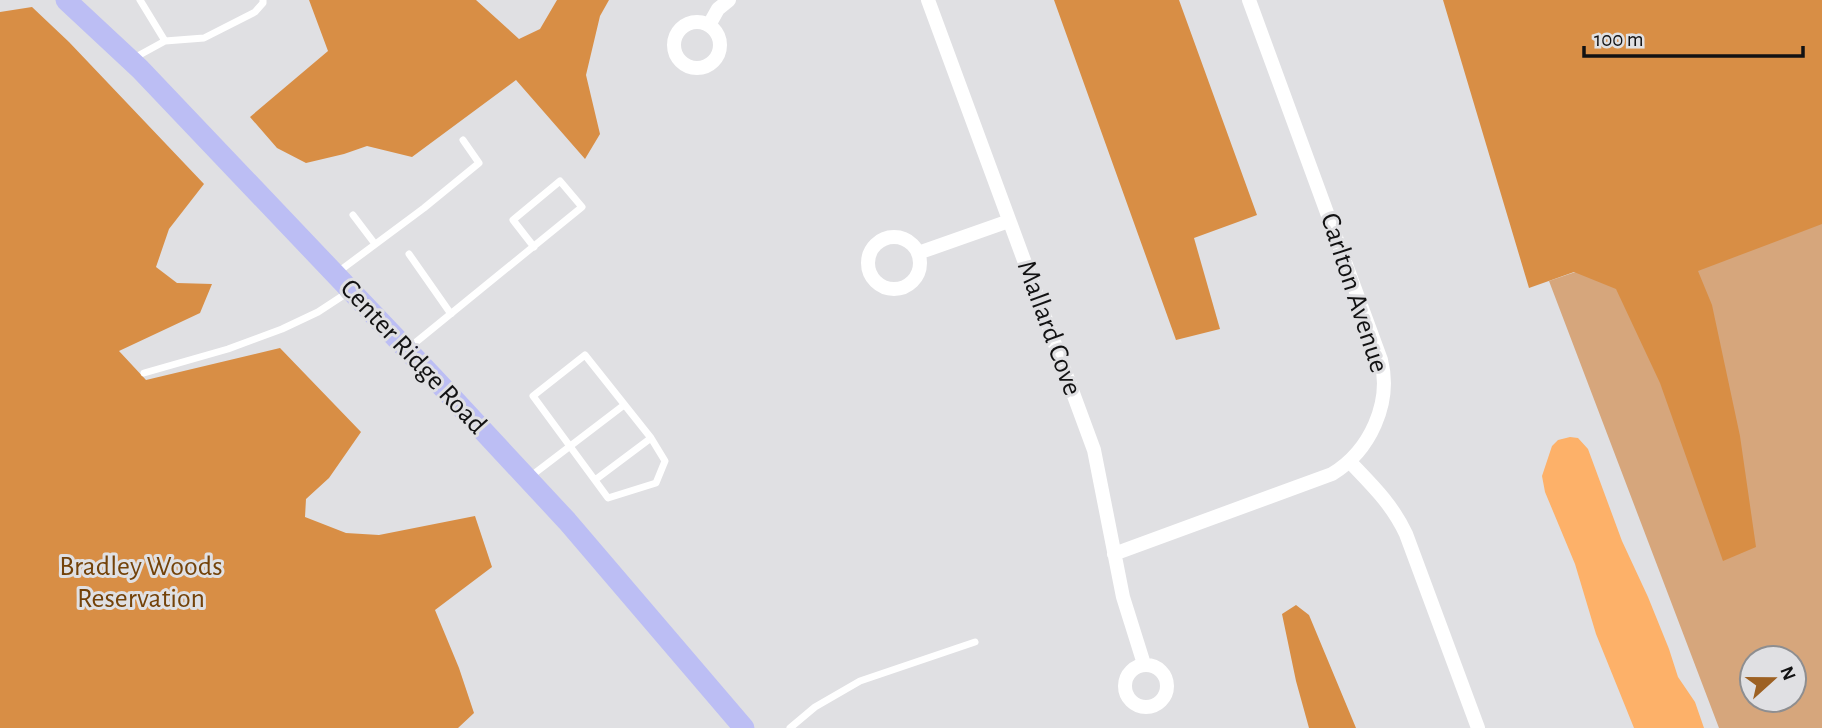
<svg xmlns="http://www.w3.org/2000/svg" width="1822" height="728" font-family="'Alegreya Sans',sans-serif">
<rect width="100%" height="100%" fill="#e0e0e3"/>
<!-- green -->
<path fill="#d6a67c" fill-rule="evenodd" d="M1822 188V728H1719L1549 281ZM1752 658H1794V700H1752Z"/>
<!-- forest -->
<path fill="#d88e45" d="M309 0H476L519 39 540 29 557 0H609L600 16 586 75 600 134 585 159 516 80 412 157 367 146 344 154 306 163 277 148 250 117 328 51Z
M1054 0H1179L1257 215 1194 238 1220 329 1176 340Z
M1443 0H1822V224L1698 271 1712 305 1740 436 1756 547 1723 561 1660 383 1616 289 1574 272 1529 288Z
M32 7 69 42 204 184 169 229 156 267 177 283 212 284 200 313 119 351 146 380 280 348 361 432 329 478 306 499 305 517 346 533 379 535 475 516 492 567 435 610 459 668 474 713 458 728H0V12Z
M1296 605 1309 615 1356 728H1309L1296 681 1282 614Z"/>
<!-- water -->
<path fill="#fdb169" d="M1570 437 1578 438 1588 449 1622 541 1648 597 1669 649 1678 677 1695 702 1704 728H1634L1596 634 1575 564 1545 492 1542 476 1552 446 1558 440Z"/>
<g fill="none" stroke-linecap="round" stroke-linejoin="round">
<!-- service -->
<path stroke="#fff" stroke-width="7" d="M140 0 165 41
M134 58 165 41 204 38 255 12 263 3V0
M353 215 375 244
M409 254 451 314
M338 272 424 208 479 163 463 140
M410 347 582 207 560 181 513 220 534 247
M585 355 651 438 665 461 656 483 608 498 533 396Z
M144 373 228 349 282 329 318 312 347 293
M531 476 624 405
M595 480 651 438
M790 728 815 707 860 681 975 642"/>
<!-- minor -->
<path stroke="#fff" stroke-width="14" d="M928 0 1094 450 1123 597 1144 664
M674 45a23 23 0 1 1 46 0a23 23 0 1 1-46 0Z
M709 25 718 9 729 0
M868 263a26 26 0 1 1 52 0a26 26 0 1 1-52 0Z
M918 253 1009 221
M1350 462C1372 485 1392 504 1406 534L1478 728
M1114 554 1332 474C1370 451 1392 403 1381 360L1249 0
M1125 686a21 21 0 1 1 42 0a21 21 0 1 1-42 0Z"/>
<!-- primary -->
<path stroke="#bcbef4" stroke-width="21" d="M66 0 140 69 434 378 567 521 744 728"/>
</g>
<g text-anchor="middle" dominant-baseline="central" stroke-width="6" stroke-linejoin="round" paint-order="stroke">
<!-- street labels -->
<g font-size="28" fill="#121213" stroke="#e0e0e3">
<text transform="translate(1354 293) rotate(72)">Carlton Avenue</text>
<text transform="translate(1049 328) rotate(70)">Mallard Cove</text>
<text transform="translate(413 357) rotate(47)">Center Ridge Road</text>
</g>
<!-- park labels -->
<g font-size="28" fill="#734209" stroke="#e0e0e3">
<text x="141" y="567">Bradley Woods<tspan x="141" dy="32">Reservation</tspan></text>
</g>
</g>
<!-- north arrow -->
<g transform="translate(1773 679) rotate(69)"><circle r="33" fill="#e0e0e3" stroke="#8e8e90" stroke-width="2"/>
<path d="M0-5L12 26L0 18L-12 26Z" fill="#9d6123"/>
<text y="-10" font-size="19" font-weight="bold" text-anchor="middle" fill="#121213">N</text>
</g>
<!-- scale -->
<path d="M1584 46v10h219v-10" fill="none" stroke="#121213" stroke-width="3.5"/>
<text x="1594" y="46" font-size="21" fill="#121213" stroke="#e0e0e3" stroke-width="5" paint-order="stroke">100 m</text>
</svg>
